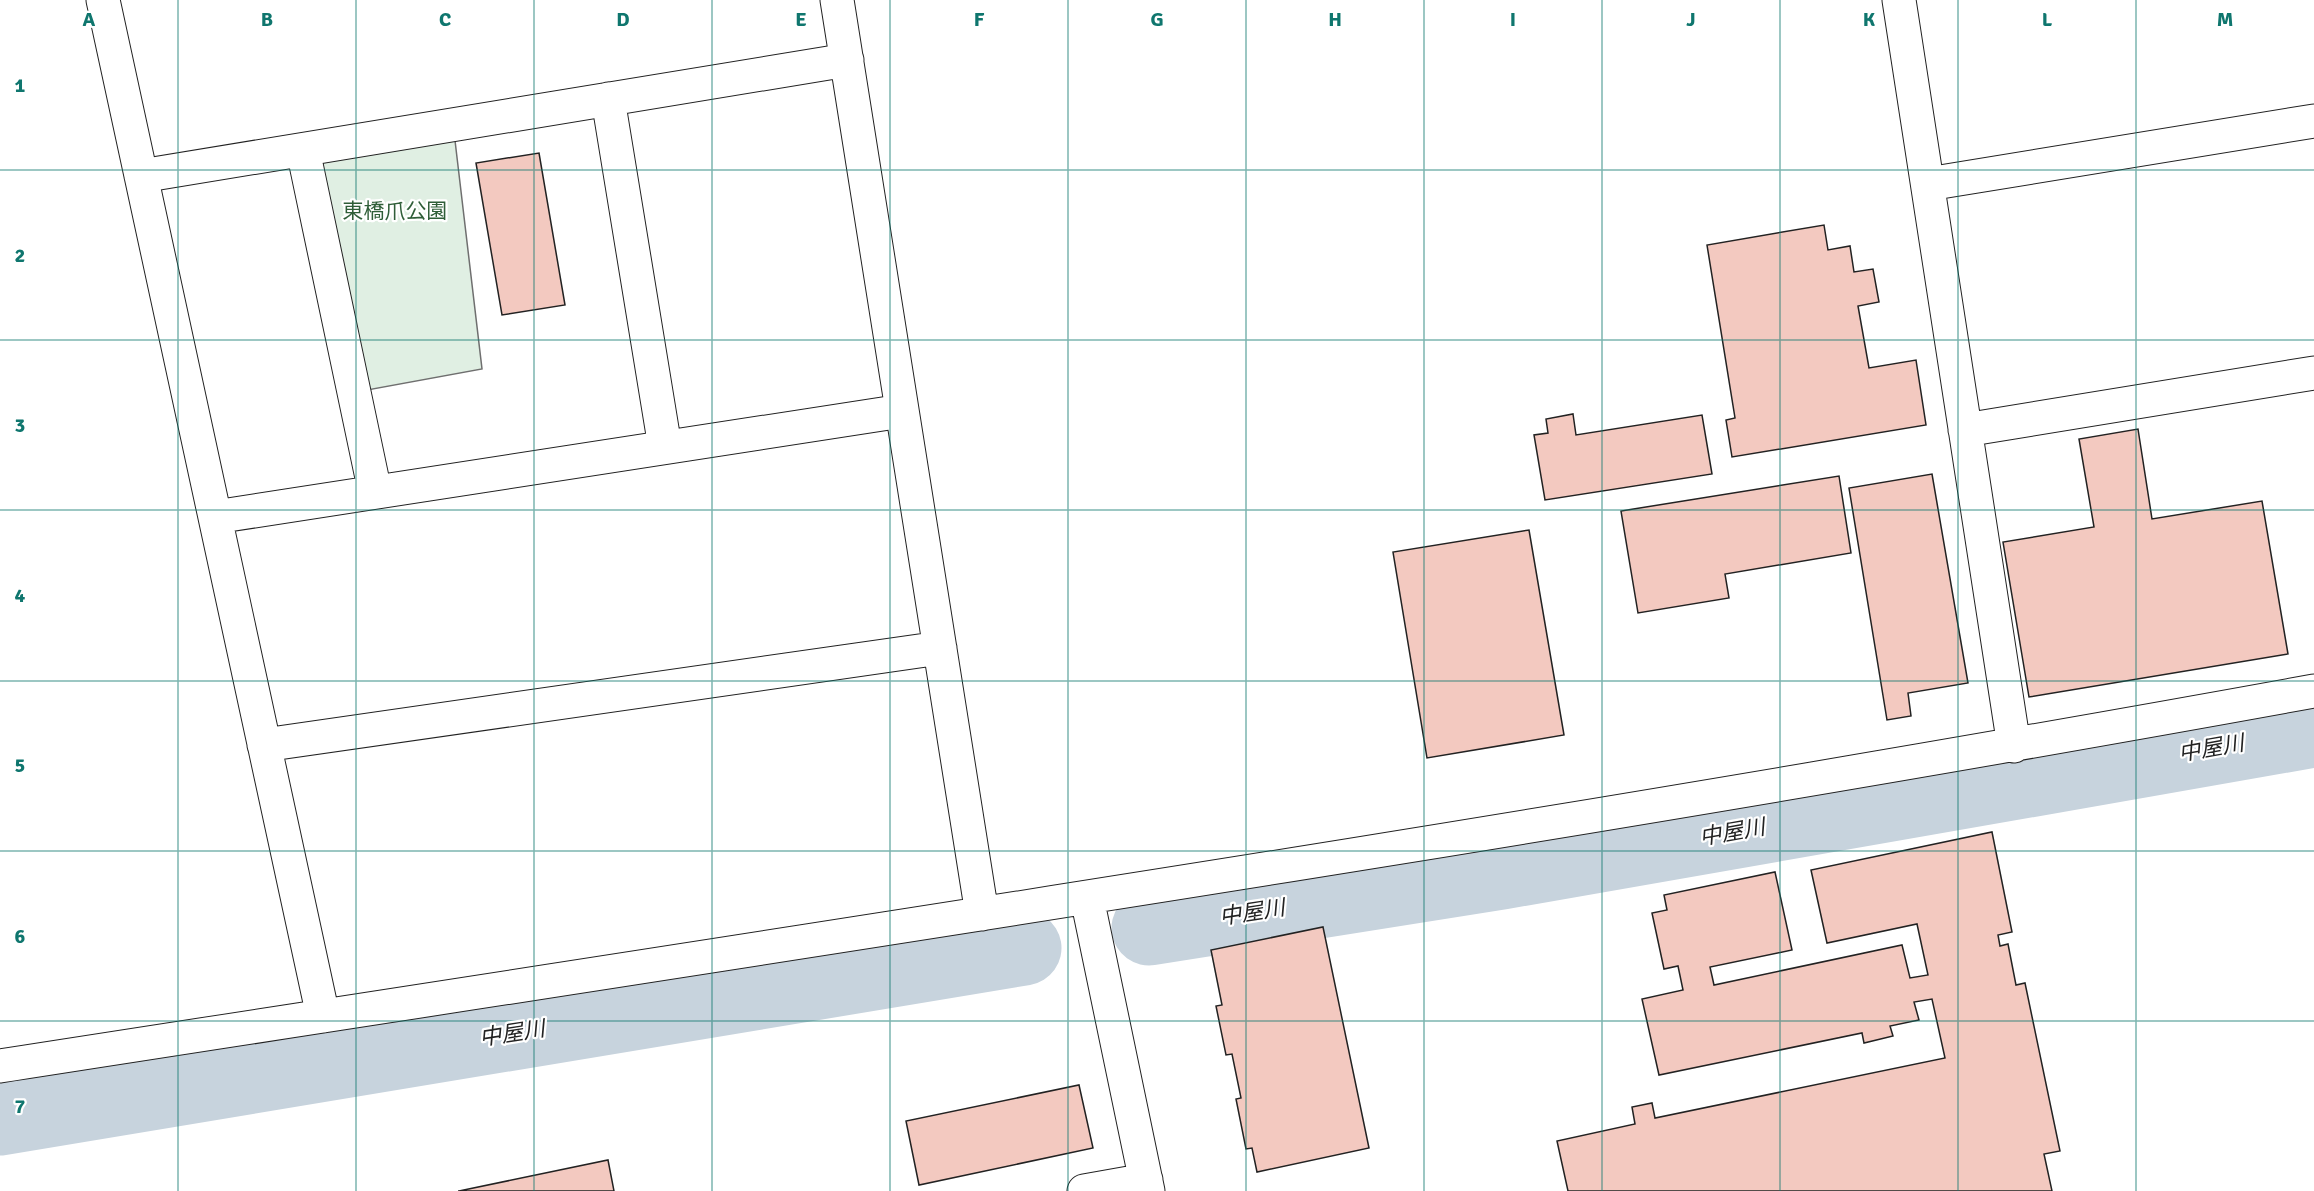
<svg xmlns="http://www.w3.org/2000/svg" width="2314" height="1191" font-family="Signika,'Noto Sans JP',sans-serif">
<rect width="100%" height="100%" fill="#fff"/>
<!-- green -->
<path fill="#e0efe3" stroke="#6f6f6f" stroke-width="1.5" d="M454 132 482 369 362 391 311 154Z"/>
<g fill="none" stroke-linecap="round" stroke-linejoin="round">
<!-- river -->
<path stroke="#c7d3dd" stroke-width="75" d="M1149 928 1502 872 2314 730
M0 1118 1024 948"/>
</g>
<!-- building -->
<path fill="#f3c9c0" stroke="#222" stroke-width="1.5" d="M539 153 565 305 502 315 476 163Z
M1824 225 1828 250 1850 246 1854 272 1873 269 1879 302 1858 306 1869 368 1916 360 1926 425 1732 457 1726 420 1735 418 1707 245Z
M1573 414 1576 435 1702 415 1712 474 1545 500 1534 435 1548 433 1546 419Z
M2138 429 2152 519 2262 501 2288 654 2029 697 2003 542 2094 527 2079 439Z
M1932 474 1968 683 1908 693 1911 716 1887 720 1849 488Z
M1839 476 1851 553 1725 574 1729 598 1638 613 1621 511Z
M1529 530 1564 735 1427 758 1393 552Z
M1992 832 2012 932 1998 935 2000 946 2008 944 2016 985 2025 983 2060 1151 2044 1154 2052 1191H1568L1557 1141 1635 1124 1632 1107 1652 1103 1655 1118 1945 1058 1932 999 1914 1002 1919 1020 1890 1026 1893 1036 1864 1043 1862 1033 1659 1075 1642 999 1683 990 1678 966 1664 969 1652 913 1667 910 1664 895 1775 872 1792 950 1710 967 1714 985 1902 945 1910 978 1928 975 1917 924 1827 943 1811 870Z
M1323 927 1369 1148 1257 1172 1252 1148 1246 1149 1236 1099 1241 1098 1232 1054 1226 1055 1216 1006 1222 1005 1211 950Z
M1079 1085 1093 1148 919 1185 906 1121Z
M608 1160 614 1191H458H459Z"/>
<g fill="none" stroke-linecap="round" stroke-linejoin="round">
<!-- minor casing -->
<g stroke="#222" stroke-width="35">
<path id="minor" d="M103 0 323 1016
M837 0 982 914
M1899 0 2014 746
M608 99 665 447
M303 150 375 492
M141 176 847 60
M1928 184 2314 121
M1965 430 2314 373
M215 517 902 411
M264 745 940 648
M1087 898 1148 1191
M0 1066C772 946 1545 831 2314 691
M1084 1191 1146 1180"/>
</g>
<!-- minor -->
<use href="#minor" stroke="#fff" stroke-width="33"/>
</g>
<!-- grid -->
<path fill="none" stroke="#0f766e" stroke-width="1.5" stroke-opacity="0.55" d="M178 0V1191M356 0V1191M534 0V1191M712 0V1191M890 0V1191M1068 0V1191M1246 0V1191M1424 0V1191M1602 0V1191M1780 0V1191M1958 0V1191M2136 0V1191M0 170H2314M0 340H2314M0 510H2314M0 681H2314M0 851H2314M0 1021H2314"/>
<g text-anchor="middle" dominant-baseline="central" stroke-width="4.5" stroke-linejoin="round" paint-order="stroke">
<!-- park labels -->
<g font-size="21" fill="#2f5e38" stroke="#fff">
<text x="395" y="211">東橋爪公園</text>
</g>
<!-- water labels -->
<g font-size="22" font-style="italic" fill="#222" stroke="#fff">
<text transform="translate(2211 748) rotate(-10)">中屋川</text>
<text transform="translate(1732 832) rotate(-10)">中屋川</text>
<text transform="translate(1252 912) rotate(-9)">中屋川</text>
<text transform="translate(512 1033) rotate(-9)">中屋川</text>
</g>
</g>
<g font-size="20" text-anchor="middle" font-weight="bold" fill="#0f766e" stroke="#fff" stroke-width="4.5" stroke-linejoin="round" paint-order="stroke">
<text x="89" y="26">A</text>
<text x="267" y="26">B</text>
<text x="445" y="26">C</text>
<text x="623" y="26">D</text>
<text x="801" y="26">E</text>
<text x="979" y="26">F</text>
<text x="1157" y="26">G</text>
<text x="1335" y="26">H</text>
<text x="1513" y="26">I</text>
<text x="1691" y="26">J</text>
<text x="1869" y="26">K</text>
<text x="2047" y="26">L</text>
<text x="2225" y="26">M</text>
<text x="20" y="92">1</text>
<text x="20" y="262">2</text>
<text x="20" y="432">3</text>
<text x="20" y="602">4</text>
<text x="20" y="772">5</text>
<text x="20" y="943">6</text>
<text x="20" y="1113">7</text>
</g>
</svg>
